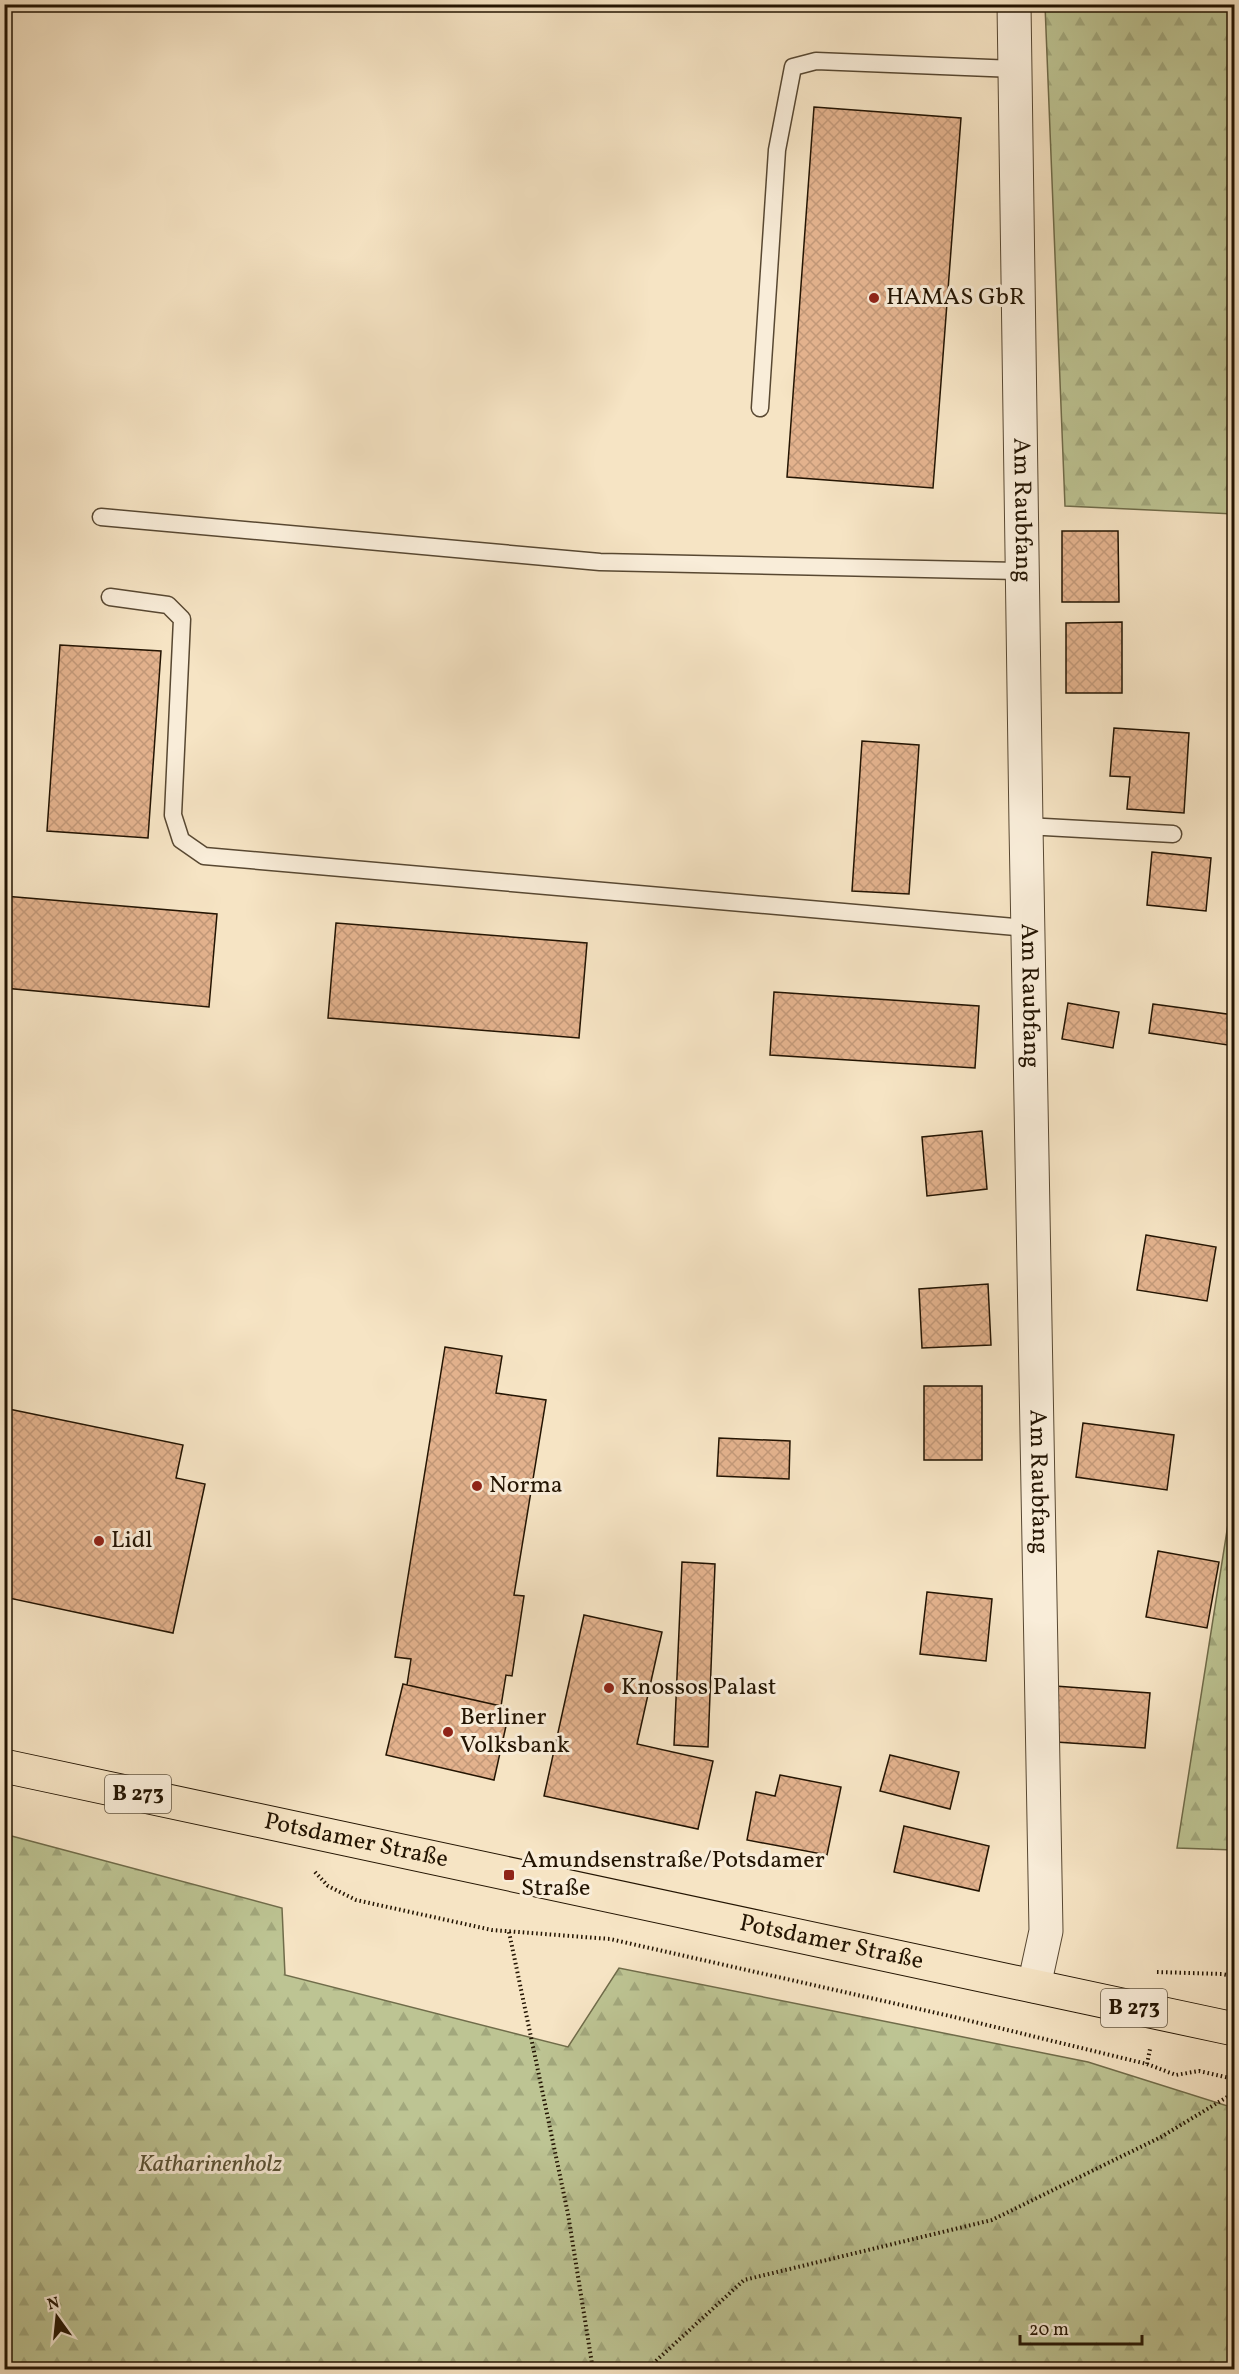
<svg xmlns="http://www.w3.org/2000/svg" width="1239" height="2374" font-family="Vollkorn,serif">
<defs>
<pattern id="forest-firs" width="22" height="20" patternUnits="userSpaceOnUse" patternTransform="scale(1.5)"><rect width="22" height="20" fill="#bdc493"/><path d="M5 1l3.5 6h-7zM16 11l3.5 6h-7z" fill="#a2a87d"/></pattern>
<pattern id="building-cross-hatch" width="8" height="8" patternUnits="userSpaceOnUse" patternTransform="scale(1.5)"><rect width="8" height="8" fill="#e3b28d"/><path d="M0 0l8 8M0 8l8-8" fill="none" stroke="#c29878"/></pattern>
</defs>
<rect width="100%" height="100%" fill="#f6e4c4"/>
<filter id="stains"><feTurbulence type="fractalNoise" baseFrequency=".00333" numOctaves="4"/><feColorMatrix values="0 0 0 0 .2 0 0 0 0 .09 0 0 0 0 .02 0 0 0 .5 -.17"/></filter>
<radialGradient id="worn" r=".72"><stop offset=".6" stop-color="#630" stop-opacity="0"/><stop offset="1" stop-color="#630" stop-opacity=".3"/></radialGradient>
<!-- forest -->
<path fill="url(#forest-firs)" stroke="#706c4a" stroke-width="1.5" d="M1045 5H1234V514L1065 506Z
M1234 1486V1850L1177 1848Z
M4 1834 282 1908 285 1975 568 2047 619 1968 1088 2062 1234 2108V2369H5Z"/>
<!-- building -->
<path fill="url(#building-cross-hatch)" stroke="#231402" stroke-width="1.5" d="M814 107 961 118 933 488 787 477Z
M1062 531H1118L1119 602H1062Z
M1122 622V693H1066V623Z
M60 645 161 651 148 838 47 831Z
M1114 728 1189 733 1184 813 1127 809 1130 777 1110 776Z
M862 741 919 745 909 894 852 891Z
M1152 852 1211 858 1206 911 1147 905Z
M4 896 217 914 209 1007 4 988Z
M336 923 587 943 579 1038 328 1018Z
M774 992 979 1006 975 1068 770 1055Z
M1068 1003 1119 1012 1113 1048 1062 1039Z
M1153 1004 1234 1015V1046L1149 1033Z
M982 1131 987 1189 927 1196 922 1137Z
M1146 1235 1216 1247 1207 1301 1137 1290Z
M988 1284 991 1345 922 1348 919 1289Z
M445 1347 502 1356 496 1393 546 1400 514 1595 524 1596 512 1676 506 1675 501 1706 407 1685 411 1659 395 1657Z
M924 1386H982V1460H924Z
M4 1408 183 1445 176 1478 205 1484 173 1633 4 1597Z
M1083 1423 1174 1435 1167 1490 1076 1477Z
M719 1438 790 1441 789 1479 717 1476Z
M1158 1551 1219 1562 1207 1628 1146 1617Z
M682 1562 715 1564 708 1747 674 1745Z
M927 1592 992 1599 986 1661 920 1654Z
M584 1615 662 1632 637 1744 713 1761 698 1829 544 1796Z
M403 1684 510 1708 494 1780 386 1755Z
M1055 1686 1150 1693 1145 1748 1056 1742Z
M890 1755 959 1772 950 1809 880 1791Z
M780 1775 841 1787 827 1855 747 1840 756 1792 775 1796Z
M904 1826 989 1846 979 1891 894 1872Z"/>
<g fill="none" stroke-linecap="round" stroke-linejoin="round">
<!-- service casing -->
<g stroke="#584832" stroke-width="19">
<path id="service" d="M760 408 777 150 793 67 816 61 1015 69
M101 517 600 562 1022 571
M110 597 168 605 182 619 173 815 181 840 204 856 1027 928
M1026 826 1173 834"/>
</g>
<!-- minor casing -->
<g stroke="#584832" stroke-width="35">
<g id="minor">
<path id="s1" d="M1014 4 1026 826 1046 1931 1034 1986"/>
</g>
</g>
<!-- primary casing -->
<g stroke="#231402" stroke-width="35">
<g id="primary">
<path id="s2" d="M4 1766 1234 2029"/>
</g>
</g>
<!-- path -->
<path stroke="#231402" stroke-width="4" stroke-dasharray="1.5 3" stroke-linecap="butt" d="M315 1872 328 1886 356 1900 492 1930 610 1939 950 2016 1147 2064 1176 2075 1199 2071 1234 2079
M509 1932 568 2214 593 2370
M1157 1972 1222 1974 1234 1976
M1147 2064 1150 2049
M646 2370 744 2280 992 2220 1161 2137 1232 2094"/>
<!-- service -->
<use href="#service" stroke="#f9edd9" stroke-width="16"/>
<!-- minor -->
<use href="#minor" stroke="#f9edd9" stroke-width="33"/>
<!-- primary -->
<use href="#primary" stroke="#f6e4c4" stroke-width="33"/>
</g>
<!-- markers -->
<g fill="#8f2418" stroke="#f9edd9" stroke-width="2">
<circle cx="874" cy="298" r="6"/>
<circle cx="477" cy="1486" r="6"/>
<circle cx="99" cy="1541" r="6"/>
<circle cx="609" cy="1688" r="6"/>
<circle cx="448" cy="1732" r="6"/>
<rect x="503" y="1869" width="12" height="12" rx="3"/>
</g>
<g text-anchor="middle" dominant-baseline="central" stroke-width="6" stroke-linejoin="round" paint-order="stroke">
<!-- shield labels -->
<g fill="#f9edd9" stroke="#635542" stroke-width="1.5">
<rect x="105" y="1775" width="66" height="38" rx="4.5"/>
<rect x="1101" y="1989" width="66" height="38" rx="4.5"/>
</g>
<g font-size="22" font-weight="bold" fill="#231402">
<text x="138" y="1794">B 273</text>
<text x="1134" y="2008">B 273</text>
</g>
<!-- poi labels -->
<g font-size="24" fill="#231402" stroke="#f9edd9" text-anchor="start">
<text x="886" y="298">HAMAS GbR</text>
<text x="489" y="1486">Norma</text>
<text x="111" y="1541">Lidl</text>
<text x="621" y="1688">Knossos Palast</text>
<text x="460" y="1718">Berliner<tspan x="460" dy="28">Volksbank</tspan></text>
<text x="521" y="1861">Amundsenstraße/Potsdamer<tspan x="521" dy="28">Straße</tspan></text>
</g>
<!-- street labels -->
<g font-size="24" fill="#231402" stroke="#f9edd9">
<text stroke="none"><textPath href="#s1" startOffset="506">Am Raubfang</textPath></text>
<text stroke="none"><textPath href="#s1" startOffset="992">Am Raubfang</textPath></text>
<text stroke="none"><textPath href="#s1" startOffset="1478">Am Raubfang</textPath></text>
<text stroke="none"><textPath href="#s2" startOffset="360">Potsdamer Straße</textPath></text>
<text stroke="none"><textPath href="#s2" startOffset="846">Potsdamer Straße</textPath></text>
</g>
<!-- park labels -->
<g font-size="24" font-style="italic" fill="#595235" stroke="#f9edd9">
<text x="210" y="2165">Katharinenholz</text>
</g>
</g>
<!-- margin -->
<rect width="1239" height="2374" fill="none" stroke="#f6e4c4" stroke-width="24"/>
<rect x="6" y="6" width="1227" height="2362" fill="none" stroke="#231402" stroke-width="3"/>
<rect x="12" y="12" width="1215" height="2350" fill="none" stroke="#231402" stroke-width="1.5"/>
<!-- north arrow -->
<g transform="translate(57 2317) rotate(345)" stroke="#f9edd9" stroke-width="4.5" paint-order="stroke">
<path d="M0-4.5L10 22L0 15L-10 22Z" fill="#231402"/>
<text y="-9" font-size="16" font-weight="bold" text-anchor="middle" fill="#231402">N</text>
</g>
<!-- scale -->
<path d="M1020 2335v9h122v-9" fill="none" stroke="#231402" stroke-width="3"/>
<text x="1029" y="2335" font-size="18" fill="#231402" stroke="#f9edd9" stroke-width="4.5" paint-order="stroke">20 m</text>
<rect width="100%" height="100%" filter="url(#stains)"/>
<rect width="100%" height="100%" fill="url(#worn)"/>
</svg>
